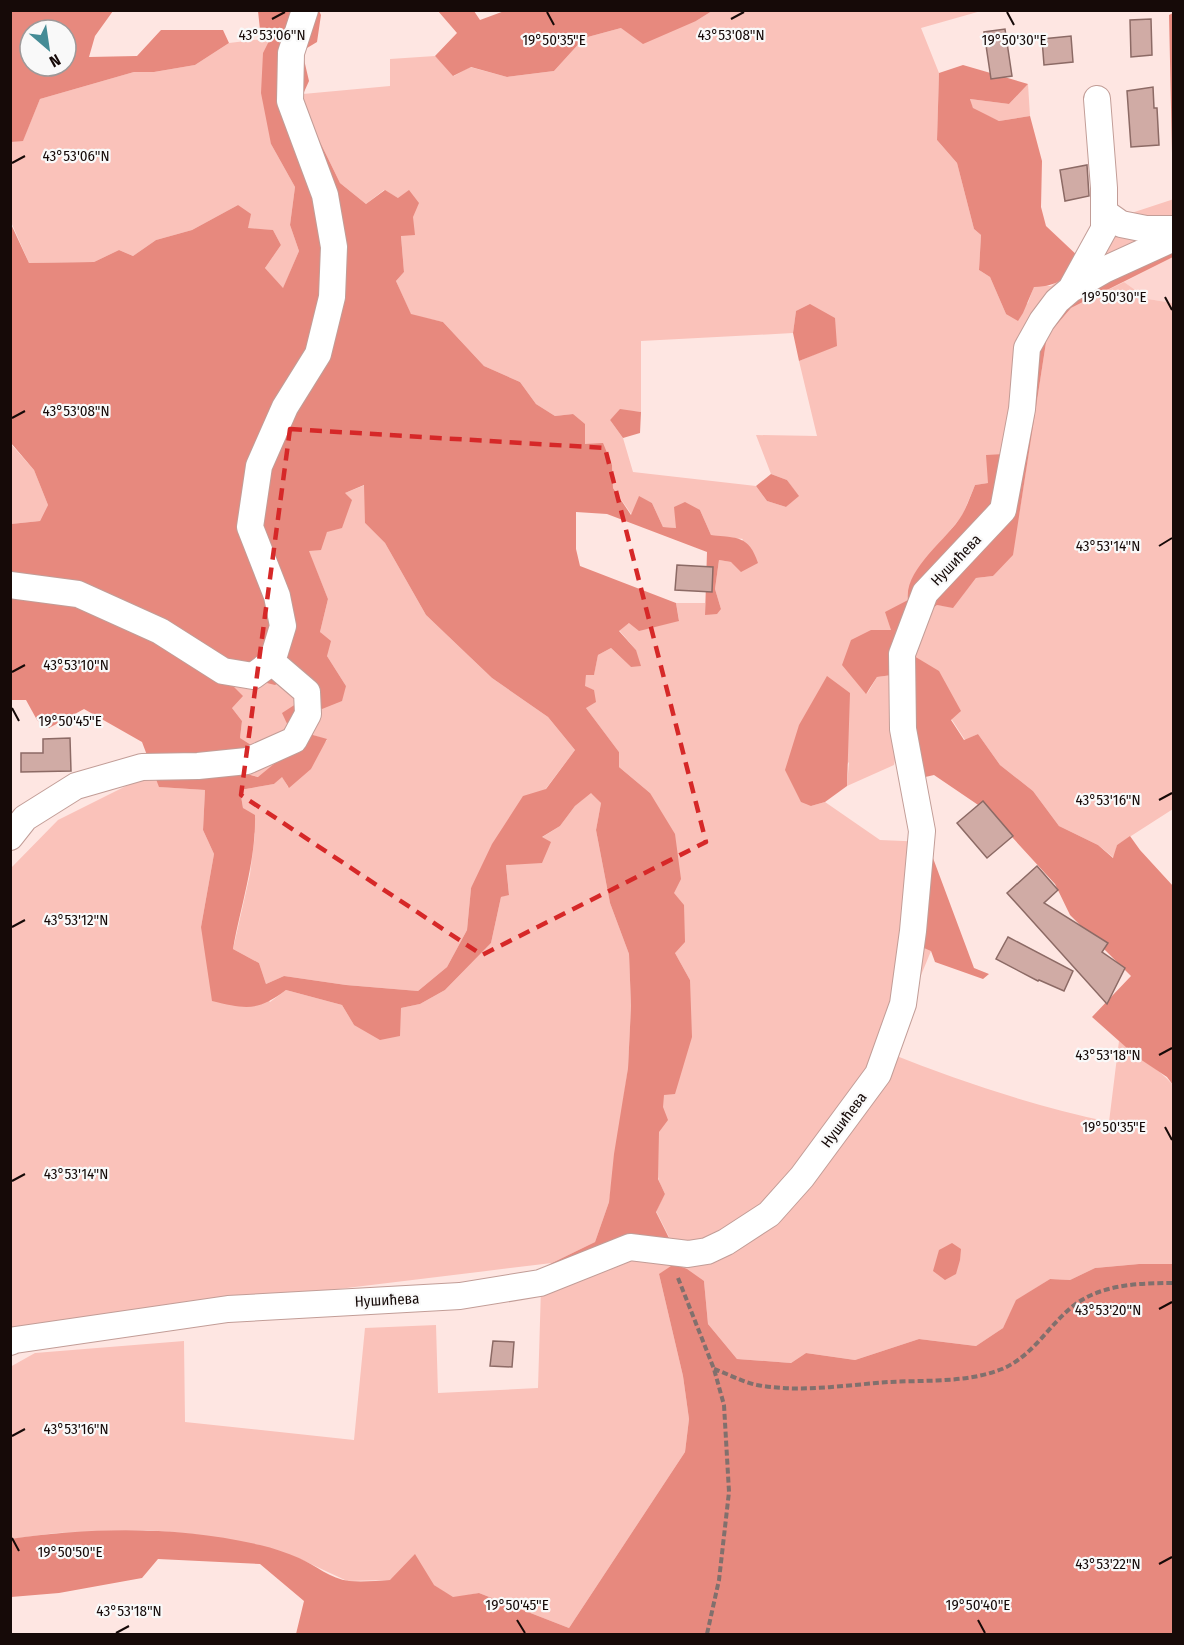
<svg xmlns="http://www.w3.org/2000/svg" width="1184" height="1645" font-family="'Fira Sans Condensed',sans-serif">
<rect width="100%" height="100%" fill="#fee6e2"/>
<!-- built -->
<path fill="#fdd6d1" d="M1173 257V303L1148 299 1124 282Z"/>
<!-- green -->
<path fill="#fac2ba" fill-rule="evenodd" d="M712 11H981L921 28 939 73 937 140 957 163 974 229 981 235 979 270 990 277 1006 314 1028 303 1034 286H1051L1066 275 1098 224 1174 199 1173 248 1065 306 1039 337 1022 453 988 483 975 485 962 516 943 539 891 630 867 694 877 677 892 675 911 680 894 765 847 786 849 762 811 806 825 802 880 840 927 842 931 951 889 1053C961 1082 1034 1106 1109 1122L1119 1041C1137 1056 1158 1068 1173 1085V1264H1139L1095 1268 1070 1280 1050 1279 1017 1300 1003 1328 976 1346 919 1339 855 1360 806 1353 791 1363 737 1359 708 1324 704 1281 659 1274 683 1376 689 1419 685 1452 569 1628 479 1593 453 1598 434 1585 390 1580 347 1581 298 1558 261 1546 192 1534 147 1530 56 1533 11 1539 10 1367 35 1353 184 1341 185 1422 354 1440 365 1328 436 1325 438 1393 538 1388 541 1288 642 1238 669 1237 656 1211 665 1194C663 1189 659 1183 658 1177 652 1116 676 1040 690 980L675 953 674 893 650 793 619 767V752L586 708 594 690 584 687 586 675 594 674 598 655 611 648 631 667 636 650 619 630 629 623 679 620 676 603H705V615L721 609 715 589 719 560 731 562 743 539 711 535 700 510 676 528 663 527 652 503 639 497 632 515 613 488 612 465 585 444 573 414 555 416 536 404 520 382 484 366 443 322 411 315 396 281 404 272 398 198 384 190 366 204 340 183 300 101 303 94 390 86V59L435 56 454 76 470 67 507 77 554 71 584 38 621 28 696 21ZM796 311 837 345 799 361 817 436 756 435 771 474 787 480 798 496 786 507 767 501 756 486 633 472 623 438 610 420 620 410 641 412V341L793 333Z
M270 38 271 144 295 187 290 225 299 251 283 289 265 268 281 245 273 230 248 229 238 205 192 230 156 240 133 256 119 250 94 262 29 263 11 222 10 142 23 140 40 99 134 72H154L195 65 229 43Z
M1028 84 1030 116 999 121 973 109 970 99 1009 104Z
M1124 282 1148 299 1173 303V809L1117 845 1114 858 1098 845 1059 826 1033 791 1000 765 978 734 965 740 909 654 928 612 937 605 953 607 976 578 993 576 1019 515 1047 336 1071 308Z
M10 443 34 470 48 505 40 521 11 524Z
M365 485V523L385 543 426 615 492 678 548 717 575 750 471 888 467 930 447 967 418 991 346 985 284 976 266 984 259 963 233 949 250 874 255 834 243 808 240 790 274 784 282 776 288 787 327 740 313 735 310 723 298 745 259 777 236 771 242 721 232 708 226 680 284 679 346 686 327 656 320 632 328 599 308 550 327 532 345 493Z
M154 772 160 787 205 790 203 830 214 854 201 927 270 1002 286 990 342 1005 354 1025 401 1008 420 1004 445 990 491 943 501 897 509 894 506 865 541 838 560 826 575 806 591 792 601 803 596 830 610 903 629 954 631 1006 628 1068 609 1202 595 1242 552 1263 11 1329V868L58 820Z"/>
<!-- forest -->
<path fill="#e7897e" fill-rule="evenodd" d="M507 10H712V11L696 21 643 44 621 28 584 38 554 71 507 77 471 67 453 76 435 56 457 33 438 11H474L480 20Z
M10 11H113L95 36 89 57 137 56 161 30H223L229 43 195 65 154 72H134L40 99 23 141 11 142ZM30 30H66V66H30Z
M258 11H319L321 15 317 42 302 51 309 81 300 101 340 183 366 204 385 190 398 198 409 190 419 203 413 217 415 235 401 236 404 272 396 281 411 314 443 322 484 366 520 382 536 404 555 416 573 414 585 424V444L603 443 612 465 613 488 631 515 639 496 652 503 663 527 676 528 674 507 685 502 700 510 711 535C737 538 749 535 758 563L741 572 731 562 719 560 715 589 721 609 717 614 705 615 707 552 607 514 576 512V549L580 566 676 603 679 621 639 631 629 623 619 631 636 650 641 666 631 667 611 648 598 655 594 675H586L585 686 594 690 596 702 586 708 619 752V767L650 793 675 834 681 879 674 893 684 905 685 942 675 953 690 980 692 1037 675 1094 664 1095 663 1107 668 1120 659 1132 658 1179 665 1194 656 1212 669 1238H642L500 1294 552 1263 595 1242 609 1202 614 1154 628 1068 631 1006 629 954 610 903 596 830 601 803 591 793 575 806 560 826 542 837 551 842 542 863 506 865 509 895 501 897 491 943 445 990 420 1004 401 1008 400 1036 380 1040 354 1025 342 1005 286 990C257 1012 246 1009 212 1001L201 927 214 854 203 830 205 790 159 787 142 742 84 709 49 728 37 720 26 700H11V524L40 521 48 505 34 470 11 443 10 222 29 263 94 262 119 250 133 256 156 240 192 230 238 205 251 214 248 228 273 230 281 245 265 268 283 288 299 251 290 225 295 187 271 144 261 93 263 53 270 39H261ZM364 485 365 523 385 543 426 615 492 678 548 717 575 750 546 789 523 796 492 844 471 888 467 930 447 967 418 991 346 985 284 976 266 984 259 963 233 949C241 904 256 861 255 815L243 808 240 790 274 784 282 777 289 788 311 769 327 739 313 735 310 723 299 702 282 713 297 745 258 777 236 771 254 747 240 738 242 721 232 708 243 696 227 680 259 681 275 685 285 679 322 709 342 701 346 686 327 656 331 641 320 632 328 599 309 551 321 550 327 532 342 528 352 500 345 493Z
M1173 13H1174L1173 199 1169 15Z
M963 65 1028 84 1009 104 970 99 973 108 999 121 1030 116 1042 161 1041 207 1046 226 1080 258C1064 278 1061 286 1034 287L1023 313 1018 321 1006 314 990 277 979 270 981 235 974 229 957 163 937 140 939 73Z
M1173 248V257L1071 308 1047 336 1013 555 993 576 976 578 953 608 937 605 928 612 909 653 939 671 961 711 951 720 964 740 978 734 1000 765 1033 791 1059 826 1098 845 1113 858 1117 845 1130 836 1140 850 1173 886V1085L1167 1077 1137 1057 1092 1017 1131 976 1070 915 1055 884 990 813 934 775 921 778 892 675 877 677 866 694 842 665 851 640 871 630H891L885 612 908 600C904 569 947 540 962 515 967 506 971 495 975 485L988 483 986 455 1022 453 1039 337 1065 305Z
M810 304 835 318 837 346 799 361 793 333 796 311Z
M620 409 641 412 640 433 623 438 610 420Z
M771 474 787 480 799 496 786 507 767 501 756 486Z
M827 676 850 693 847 786 825 802 811 806 801 802 785 770 799 725Z
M927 842 974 968 989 974 983 979 935 962 931 951 903 939Z
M952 1243 961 1249 960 1260 956 1274 945 1280 933 1271 939 1250Z
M674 1264 687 1269 704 1281 708 1324 737 1359 791 1363 806 1353 855 1360 919 1339 976 1346 1003 1328 1016 1300 1050 1279 1070 1280 1095 1268 1139 1264H1173V1634H296L304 1601 260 1564 158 1559 142 1578 59 1593 11 1597 10 1539C94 1527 178 1526 260 1545 273 1548 287 1553 299 1558 315 1565 331 1579 349 1581 362 1582 377 1581 390 1580L415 1554 434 1585 453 1597 479 1593 569 1628 685 1452 689 1419 683 1376 659 1274Z"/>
<!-- building -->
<path fill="#d0aba5" stroke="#8c6a65" stroke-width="1.5" d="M1151 19 1152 55 1131 57 1130 20Z
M1005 29 1012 76 991 79 984 32Z
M1071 36 1073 62 1044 65 1042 39Z
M1153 87 1154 108H1157L1159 145 1131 147 1127 91Z
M1087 165 1089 196 1065 201 1060 170Z
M677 565 713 567 712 592 675 590Z
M70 738 71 771 21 772V753H43V739Z
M983 801 1013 836 987 858 957 823Z
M1037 866 1058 890 1044 903 1108 943 1102 952 1125 968 1107 1004 1007 893Z
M1008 937 1073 971 1064 991 1039 980 1038 981 996 959Z
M493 1341 514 1342 512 1367 490 1366Z"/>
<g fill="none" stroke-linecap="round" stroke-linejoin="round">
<!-- minor casing -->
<g stroke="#c29d97" stroke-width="28">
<path id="minor" d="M1104 212 1121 224 1146 229H1174
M1071 289 1104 229V188L1097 99
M10 585 78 594 160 631 223 671 253 676 272 662
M272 662 283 626 277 596 250 527 259 466 285 407 318 354 332 297 334 247 325 195 290 101 291 53 305 10
M10 837 25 818 76 786 142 767 198 766 247 761 294 740 308 714 307 692 272 662
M10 1342 15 1340 228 1309 460 1296 540 1283 630 1247 688 1254 707 1251 726 1242 769 1214 802 1177 878 1074 903 1004 913 931 922 831 903 729 902 654 925 593 1003 510 1022 409 1027 348 1042 321 1057 301 1071 289 1104 270 1174 238"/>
</g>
<!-- path -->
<path stroke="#81706d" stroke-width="4" stroke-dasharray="6 3" stroke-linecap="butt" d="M678 1278 714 1369 724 1405 729 1492 719 1580 707 1634
M714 1369C728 1374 743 1382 757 1385 800 1393 846 1385 889 1382 926 1380 967 1383 1002 1369 1033 1356 1048 1326 1073 1306 1101 1284 1140 1283 1174 1283"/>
<!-- minor -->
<use href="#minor" stroke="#fff" stroke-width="26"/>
</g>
<!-- marked area -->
<path fill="none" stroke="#d62828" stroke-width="4.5" stroke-dasharray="12 8" stroke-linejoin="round" d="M290 429 605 448 706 842 482 955 241 795Z"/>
<!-- ticks -->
<path fill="none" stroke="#160a08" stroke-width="2" d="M547 12 554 25M1007 12 1014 25M272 19 285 12M731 19 744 12M12 163 25 156M1165 297 1172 310M12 418 25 411M1159 546 1172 538M12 672 25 665M12 708 19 721M1159 800 1172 793M12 927 25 920M1159 1055 1172 1048M1165 1127 1172 1140M12 1181 25 1174M1159 1309 1172 1302M12 1436 25 1429M12 1538 19 1551M1159 1564 1172 1557M517 1620 525 1633M978 1620 985 1633M116 1633 129 1626"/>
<g text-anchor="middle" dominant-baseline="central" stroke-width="4.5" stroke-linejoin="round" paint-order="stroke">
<!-- street labels -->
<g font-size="15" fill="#160a08" stroke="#f9f9f9">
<text transform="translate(956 560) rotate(-46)">Нушићева</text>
<text transform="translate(844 1120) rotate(-53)">Нушићева</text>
<text transform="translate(387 1300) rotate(-3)">Нушићева</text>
</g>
</g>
<g font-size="15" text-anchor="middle" fill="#160a08" stroke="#f9f9f9" stroke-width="4.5" stroke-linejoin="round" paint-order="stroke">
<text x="272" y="40">43°53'06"N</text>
<text x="731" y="40">43°53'08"N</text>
<text x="554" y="45">19°50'35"E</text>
<text x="1014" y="45">19°50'30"E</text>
<text x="76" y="161">43°53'06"N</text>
<text x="1114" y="302">19°50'30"E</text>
<text x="76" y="416">43°53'08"N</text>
<text x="1108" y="551">43°53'14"N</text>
<text x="76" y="670">43°53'10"N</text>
<text x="70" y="726">19°50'45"E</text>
<text x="1108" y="805">43°53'16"N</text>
<text x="76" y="925">43°53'12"N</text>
<text x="1108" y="1060">43°53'18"N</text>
<text x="1114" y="1132">19°50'35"E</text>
<text x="76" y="1179">43°53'14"N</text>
<text x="1108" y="1315">43°53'20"N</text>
<text x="76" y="1434">43°53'16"N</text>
<text x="70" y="1557">19°50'50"E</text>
<text x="1108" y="1569">43°53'22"N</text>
<text x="517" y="1610">19°50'45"E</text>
<text x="978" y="1610">19°50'40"E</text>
<text x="129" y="1616">43°53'18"N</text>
</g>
<!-- border -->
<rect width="1184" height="1645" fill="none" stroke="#160a08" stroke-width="24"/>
<!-- north arrow -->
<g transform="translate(48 48) rotate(151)"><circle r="28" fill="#f9f9f9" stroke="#9e9999" stroke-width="1.5"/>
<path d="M0-4.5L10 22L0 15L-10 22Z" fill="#458c96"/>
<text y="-9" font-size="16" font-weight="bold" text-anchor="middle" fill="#160a08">N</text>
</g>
</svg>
